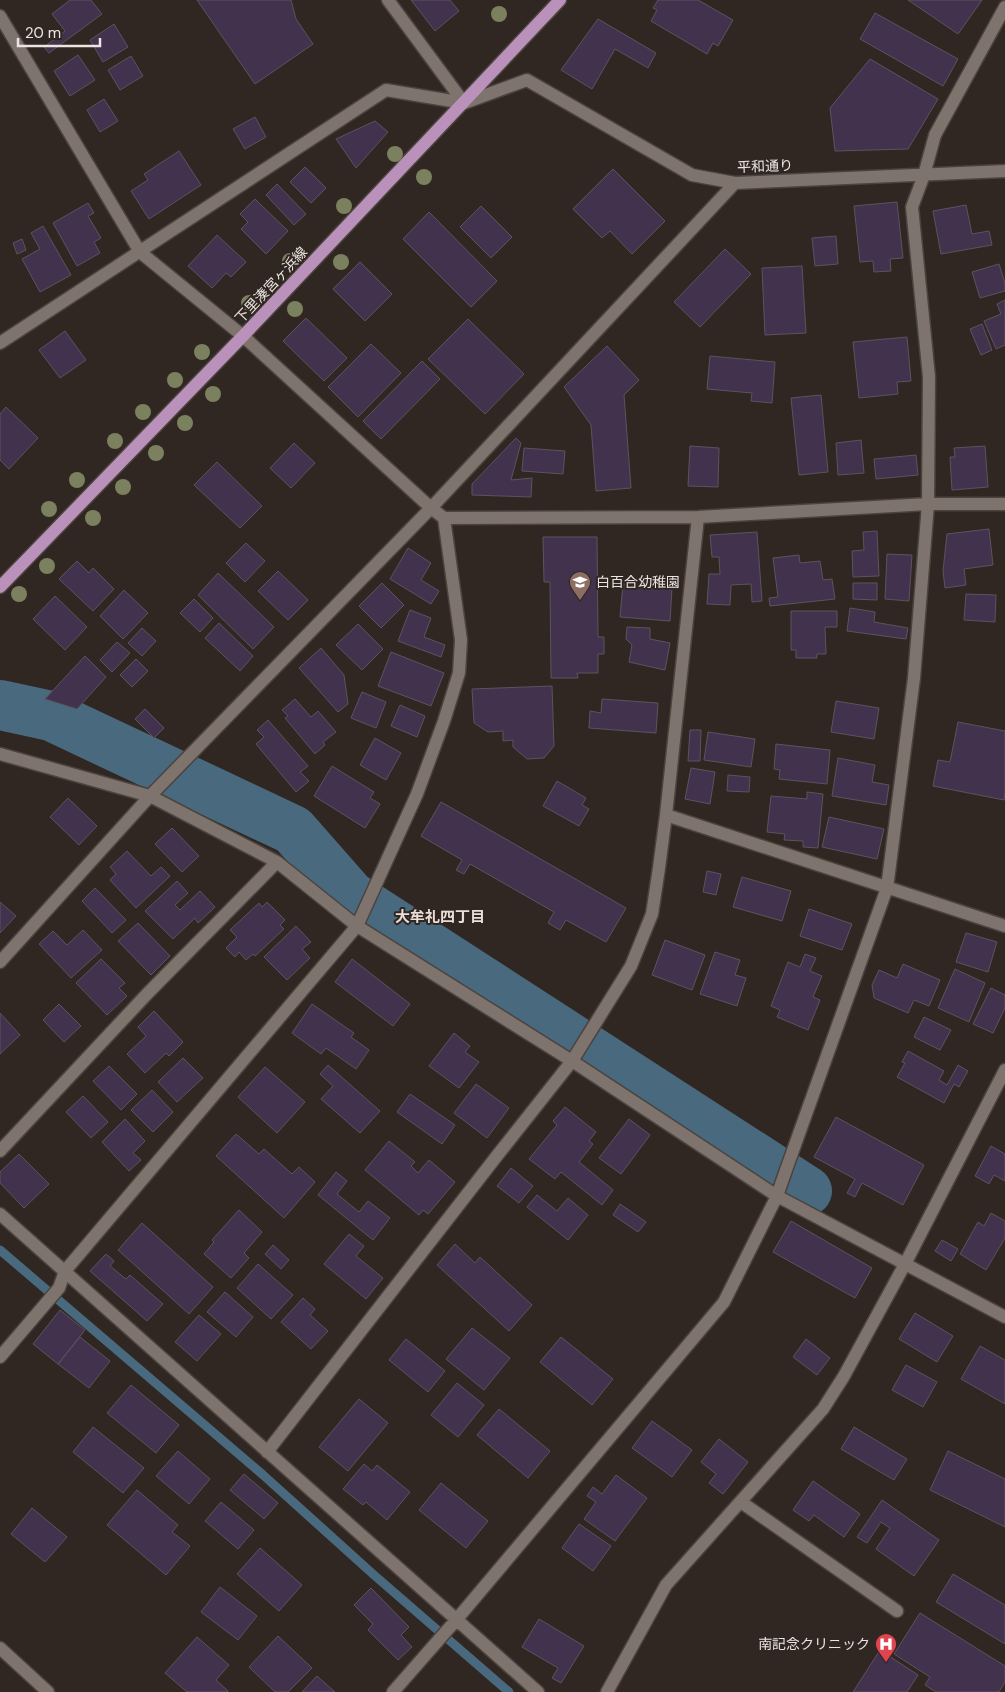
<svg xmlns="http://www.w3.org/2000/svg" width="1005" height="1692" font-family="'DM Sans','Noto Sans JP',sans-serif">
<rect width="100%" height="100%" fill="#312722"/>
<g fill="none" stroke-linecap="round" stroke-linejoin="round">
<!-- stream -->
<path stroke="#48697e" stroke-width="9" d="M0 1250 262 1474 374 1575 509 1692"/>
<!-- river -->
<path stroke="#48697e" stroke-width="50" d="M0 705 51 716 293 830 351 896 807 1191"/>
</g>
<!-- building -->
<path fill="#43324d" stroke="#5a545e" d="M70 0H91L102 14 49 53 44 47 65 31 52 14Z
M197 0H291L296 19 313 44 255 84Z
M411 0H450L459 11 435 31Z
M658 0H698L733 20 718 46 713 43 707 54 651 21 657 10 653 8Z
M908 0H982L958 34Z
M875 13 958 59 943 86 860 39Z
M598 19 656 53 648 68 615 49 592 89 561 70Z
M114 24 128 47 103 62 90 40Z
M78 55 95 80 70 96 54 71Z
M131 56 143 76 120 90 108 70Z
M870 59 938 99 908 149 835 151 830 108Z
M104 99 118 121 100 132 87 110Z
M255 117 266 137 245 149 233 129Z
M375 121 388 132 356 168 336 139Z
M179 151 201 185 149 219 131 191 148 180 144 174Z
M305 167 326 188 311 203 290 182Z
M613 169 665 221 632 254 610 231 602 238 573 209Z
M277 184 306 214 294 225 266 195Z
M255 199 288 231 266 254 241 229 248 222 240 214Z
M897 202 903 258 890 259 891 271 874 272 873 261 860 262 854 206Z
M88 203 94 213 88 216 101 238 94 242 100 253 77 266 53 223Z
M966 205 972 234 989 231 992 245 941 254 933 211Z
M481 206 512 237 491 258 460 227Z
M429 212 497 281 471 307 403 239Z
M43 226 71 275 40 292 22 259 40 249 31 233Z
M217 235 246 262 231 277 226 273 212 288 188 266Z
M836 236 838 264 815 266 812 238Z
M22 239 26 250 17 254 13 243Z
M725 249 751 274 700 327 674 302Z
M360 262 392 294 365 321 333 289Z
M999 264 1005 283V291L980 298 972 272Z
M802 266 806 333 765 335 762 268Z
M1005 300V345L996 349 984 321 1001 314 997 304Z
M306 318 347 358 324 381 283 341Z
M468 319 524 374 485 414 428 359Z
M982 324 992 350 981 355 970 329Z
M65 331 86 360 60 378 39 350Z
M907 337 911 381 897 382 898 394 859 398 853 342Z
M371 344 401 373 358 417 328 387Z
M607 346 639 380 624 395 631 488 596 491 591 425 564 387Z
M710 356 775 362 772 403 751 401 752 393 707 389Z
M422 361 440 379 381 439 363 421Z
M821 395 828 472 799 475 791 398Z
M6 407 38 438 9 469 0 460V414Z
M516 438 521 443 511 480 532 478 531 497 472 495V484Z
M861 440 864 473 838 475 836 443Z
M294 443 315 463 291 488 270 468Z
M690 446 719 448 718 487 688 486Z
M985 446 988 487 952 490 950 457H955L954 448Z
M524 448 565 451 563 474 522 471Z
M916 455 918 475 876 479 874 459Z
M217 462 262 506 240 528 194 485Z
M989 529 993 565 964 569 966 585 945 588 943 571 947 534Z
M877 531 879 576 853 577 852 551 864 550 863 532Z
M757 532 762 601 752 602 751 584 731 585 730 605 707 604 709 574H720L719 557H712L710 535Z
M543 537H597L598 637H604V654H598V673H577L578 678H551L550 582H544Z
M246 543 265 561 245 582 226 563Z
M408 548 431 563 421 580 439 591 431 604 390 579Z
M887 554 912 555 909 601 885 599Z
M799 555 800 563 820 561 823 580 832 579 835 599 770 606 769 598 778 597 773 558Z
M77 561 89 573 93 568 114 589 93 611 59 579Z
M278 571 308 600 288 620 258 591Z
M218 573 274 627 253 649 198 595Z
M382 583 404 605 381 628 359 606Z
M853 583H877V600L853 599Z
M623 584 672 588 670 621 620 617Z
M124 590 148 613 123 639 100 616Z
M966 594 996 595 995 622 964 620Z
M55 596 87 627 65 650 33 619Z
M194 599 213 618 200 632 180 613Z
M850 608 875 612 874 622 908 628 906 639 847 631Z
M410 610 431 618 424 637 445 645 441 657 398 641Z
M791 611H837V627H825L826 654H817V658H796V650H791Z
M219 623 253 656 240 671 205 638Z
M358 624 383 649 362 670 336 645Z
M627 627 650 628V639L670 643 665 670 629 662 632 645 626 639Z
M142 628 156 641 142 656 128 643Z
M117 642 130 653 112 672 100 660Z
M321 648 344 675 348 704 338 712 299 668Z
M391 652 444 673 431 706 378 686Z
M85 656 106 677 77 709 45 699Z
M136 659 148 671 132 687 120 675Z
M552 686 554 746 544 758 527 759 513 747V740L503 741V731L488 732 474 723 472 689Z
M362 692 386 702 376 728 351 718Z
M295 699 311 717 318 711 336 732 323 742 325 745 315 754 285 718 288 716 282 710Z
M602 699 658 703 656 733 589 728 590 711 601 713Z
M836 701 879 708 874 739 831 732Z
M400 705 425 716 417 737 391 726Z
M145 709 164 728 154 738 135 719Z
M268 720 308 766 300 772 309 781 296 792 256 744 264 737 257 730Z
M958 722 1005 731V793L1004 800 933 786 938 760 950 762Z
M690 730H701L700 761H688Z
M708 732 755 739 751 767 704 760Z
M375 738 401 753 386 780 360 765Z
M776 744 830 750 827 784 779 779 780 770 774 769Z
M838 758 875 765 872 782 889 785 886 805 832 796Z
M332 766 374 792 370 798 380 804 365 828 314 796Z
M691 768 715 772 710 804 685 799Z
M728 775 750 777 749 792 727 791Z
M557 781 586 798 582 805 589 809 579 826 543 806Z
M807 792 823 794 818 848 803 847V841L784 840 785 834 767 832 771 796 807 799Z
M68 798 97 826 79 845 50 817Z
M441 802 626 908 606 942 566 920 560 930 548 923 554 912 470 864 464 874 456 870 462 860 421 836Z
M829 817 884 829 877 859 822 847Z
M172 828 199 856 182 872 155 844Z
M127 851 151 876 161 867 170 876 136 908 110 880 116 874 110 867Z
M707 871 721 874 716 895 703 892Z
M742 877 791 891 782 921 733 907Z
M177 881 188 893 175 905 180 910 200 891 215 907 198 923 195 918 173 939 145 911Z
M95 888 126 920 112 933 82 901Z
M0 902 16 916 0 933Z
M267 902 285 920 280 925 284 929 255 956 253 954 246 960 239 952 235 957 226 948 237 937 230 930 259 903 262 907Z
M809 909 852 924 842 950 800 936Z
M138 923 170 956 151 975 118 941Z
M296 926 311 942 302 949 310 958 287 980 264 957Z
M83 930 102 950 71 978 39 944 53 931 67 945Z
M966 933 997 942 988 972 956 962Z
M665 940 705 955 692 990 652 975Z
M715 952 740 960 735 975 746 978 737 1006 700 994Z
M805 954 816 958 810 971 822 976 813 997 820 1000 808 1030 777 1017 780 1010 771 1006 788 962 800 967Z
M101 959 125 983 119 988 127 996 107 1015 76 983Z
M352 959 410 1004 393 1026 335 982Z
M903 964 940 980 929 1006 914 1000 908 1013 874 998 872 985 879 970 897 978Z
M955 969 985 983 969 1022 938 1008Z
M991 988 1005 995V1008L993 1033 973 1024Z
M59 1004 81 1026 64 1042 43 1020Z
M312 1004 354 1033 351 1037 369 1050 356 1069 326 1048 321 1054 292 1033Z
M154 1011 183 1042 169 1056 166 1053 145 1073 127 1054 146 1036 138 1027Z
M0 1013 20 1035 0 1054Z
M924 1017 951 1030 940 1050 914 1037Z
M454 1033 470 1046 465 1052 479 1062 459 1088 429 1066Z
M908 1051 944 1071 939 1080 947 1085 958 1065 968 1071 959 1087 954 1084 944 1103 897 1077 905 1063 902 1062Z
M183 1058 203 1078 177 1102 158 1082Z
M328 1065 380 1111 360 1133 321 1099 333 1086 320 1074Z
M109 1066 137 1094 121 1110 93 1081Z
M265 1067 305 1102 277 1133 238 1097Z
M476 1084 509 1108 487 1138 454 1113Z
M152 1090 173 1112 153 1132 131 1110Z
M410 1094 455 1125 442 1144 397 1112Z
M83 1096 108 1122 91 1138 66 1112Z
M565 1107 596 1132 589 1141 593 1144 579 1162 613 1190 602 1205 561 1172 555 1179 529 1159 557 1125 553 1121Z
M836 1117 924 1165 903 1205 862 1183 855 1197 847 1193 855 1179 814 1157Z
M125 1119 145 1141 133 1153 141 1160 129 1171 102 1142Z
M629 1119 650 1135 621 1174 599 1158Z
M236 1134 259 1154 264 1149 292 1174 299 1167 315 1182 284 1218 216 1156Z
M389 1141 415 1162 411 1166 418 1173 429 1160 455 1182 428 1214 423 1210 419 1215 365 1170Z
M991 1146 1005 1154V1181L994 1175 989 1184 975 1176Z
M19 1154 49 1184 24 1208 0 1183V1172Z
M511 1168 533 1186 519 1203 497 1186Z
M336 1172 347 1181 337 1194 359 1212 368 1201 390 1218 373 1240 318 1195Z
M537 1195 557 1211 568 1198 588 1215 568 1240 527 1207Z
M620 1204 646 1222 638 1232 613 1215Z
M239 1210 262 1232 244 1253 249 1258 231 1278 204 1254 214 1242 212 1240Z
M991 1213 1005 1221V1238L986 1270 960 1254 978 1222 984 1226Z
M791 1221 872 1268 855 1298 773 1252Z
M142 1223 213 1287 189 1314 118 1250Z
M349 1234 364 1246 356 1256 383 1278 366 1299 324 1264Z
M942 1240 958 1249 951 1261 935 1251Z
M455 1244 475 1263 480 1257 532 1305 509 1331 437 1265Z
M273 1245 289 1260 281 1269 265 1254Z
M106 1254 114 1261 110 1266 126 1279 130 1275 163 1304 147 1321 90 1271Z
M258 1264 293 1295 271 1319 237 1288Z
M225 1292 253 1317 236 1337 207 1312Z
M303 1298 315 1309 310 1315 328 1331 311 1349 281 1322Z
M60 1310 85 1330 58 1364 33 1344Z
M915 1313 953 1336 937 1362 899 1339Z
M199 1315 221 1334 197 1361 175 1342Z
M472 1328 510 1358 484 1390 446 1359Z
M80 1337 110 1361 89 1388 58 1364Z
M561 1337 613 1379 592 1405 540 1362Z
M406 1339 445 1371 428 1392 389 1360Z
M806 1339 830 1358 817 1375 793 1357Z
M980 1346 1005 1360V1404L961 1379Z
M906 1365 937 1382 923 1407 892 1390Z
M457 1383 484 1405 458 1437 431 1415Z
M131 1385 179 1425 156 1453 107 1413Z
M359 1399 388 1423 348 1471 319 1447Z
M499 1409 550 1451 528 1478 477 1435Z
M652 1421 692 1450 672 1477 632 1448Z
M93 1427 144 1468 123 1493 73 1452Z
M854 1427 907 1459 894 1480 841 1449Z
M719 1439 748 1462 723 1494 709 1483 716 1474 701 1462Z
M178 1451 210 1479 189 1504 156 1476Z
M948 1451 1005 1479V1527L930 1490Z
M364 1464 372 1471 377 1465 410 1492 387 1520 366 1502 363 1505 343 1489Z
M244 1474 278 1503 264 1519 230 1490Z
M616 1475 647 1498 615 1541 584 1519 596 1502 587 1496 593 1487 602 1494Z
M813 1481 860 1514 844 1537 814 1515 809 1521 793 1510Z
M441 1483 488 1521 466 1548 419 1510Z
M137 1490 178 1525 172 1532 190 1546 166 1575 107 1525Z
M882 1500 939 1540 914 1576 876 1549 890 1528 881 1522 867 1543 857 1537Z
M221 1502 254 1530 238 1549 205 1521Z
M32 1508 67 1537 45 1562 11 1534Z
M579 1524 611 1546 593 1571 562 1548Z
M260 1548 302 1585 279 1611 237 1574Z
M953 1574 1005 1605V1644L936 1602Z
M220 1587 257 1616 238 1640 201 1612Z
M371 1588 409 1627 401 1635 412 1647 398 1660 368 1630 373 1624 354 1605Z
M920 1613 1005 1666V1682L999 1692H936L925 1685 930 1677 894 1654Z
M539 1619 584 1646 561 1683 552 1678 558 1668 522 1647Z
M278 1636 312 1668 288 1692H275L249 1667Z
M197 1637 229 1665 216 1680 228 1691 227 1692H187L165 1673Z
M880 1650 918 1675 907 1692H853Z
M317 1676 335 1692H302Z"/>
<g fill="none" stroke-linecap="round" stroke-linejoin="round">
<!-- minor casing -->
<g stroke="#4b433e" stroke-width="15">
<path id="minor" d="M388 0 464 103
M0 16 140 252 243 336 431 508 444 518 698 517 928 504H1005
M0 343 386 90 464 103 527 80 692 175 735 183 1005 171
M0 754 150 796 277 862 357 926 572 1061 777 1196 1005 1317
M666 815 1005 926
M0 962 150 796 431 508 735 183
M0 1151 147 994 277 862
M0 1214 538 1692
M0 1357 59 1288 65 1271 357 926 417 794 444 721 459 673 461 640 444 518
M267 1452 496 1157 572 1061 631 966 652 914 659 868 666 815 698 517
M741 1502 897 1611
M0 1648 48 1692
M393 1692 457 1619 724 1302 777 1196 786 1170 887 888 914 678 928 504 929 377 912 207 924 175 935 135 1005 7
M607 1692 666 1585 823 1409 844 1376 905 1264 1005 1070"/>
</g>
<!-- major casing -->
<g stroke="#4b433e" stroke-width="15">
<path id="major" d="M0 587 243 336 560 0"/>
</g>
<!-- minor -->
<use href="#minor" stroke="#7f736d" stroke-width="12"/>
<!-- major -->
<use href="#major" stroke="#b991ba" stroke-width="12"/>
</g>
<!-- trees -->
<g fill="#7b815e">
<circle cx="499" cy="14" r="8"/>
<circle cx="395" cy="154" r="8"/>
<circle cx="424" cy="177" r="8"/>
<circle cx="344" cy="206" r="8"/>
<circle cx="290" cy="261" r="8"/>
<circle cx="341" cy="262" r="8"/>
<circle cx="249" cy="303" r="8"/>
<circle cx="295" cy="309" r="8"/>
<circle cx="202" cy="352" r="8"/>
<circle cx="175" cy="380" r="8"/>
<circle cx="213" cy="394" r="8"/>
<circle cx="143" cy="412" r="8"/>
<circle cx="185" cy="423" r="8"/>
<circle cx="115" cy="441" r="8"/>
<circle cx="156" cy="453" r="8"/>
<circle cx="77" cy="480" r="8"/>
<circle cx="123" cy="487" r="8"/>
<circle cx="49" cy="509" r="8"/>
<circle cx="93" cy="518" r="8"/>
<circle cx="47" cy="566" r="8"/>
<circle cx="19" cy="594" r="8"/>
</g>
<!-- icons -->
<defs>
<g id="school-pin" transform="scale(1.125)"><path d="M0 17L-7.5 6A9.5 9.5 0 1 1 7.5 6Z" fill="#8d6e63" stroke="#312722"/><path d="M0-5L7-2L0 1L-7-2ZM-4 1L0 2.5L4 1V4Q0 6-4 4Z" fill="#fff"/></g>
<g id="hospital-pin" transform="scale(1.125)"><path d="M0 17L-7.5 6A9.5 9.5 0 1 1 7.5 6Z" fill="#e0444e" stroke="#312722"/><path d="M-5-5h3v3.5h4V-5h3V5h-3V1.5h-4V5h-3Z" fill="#fff"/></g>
</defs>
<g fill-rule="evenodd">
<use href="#school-pin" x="580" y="582"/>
<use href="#hospital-pin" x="886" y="1644"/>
</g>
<g text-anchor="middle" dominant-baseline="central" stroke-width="4" stroke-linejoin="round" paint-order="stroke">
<!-- street labels -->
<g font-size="14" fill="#ebe4e1" stroke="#312722">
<text transform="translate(765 166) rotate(-2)">平和通り</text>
<text transform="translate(271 285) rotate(-47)">下里湊宮ヶ浜線</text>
</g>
<!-- poi labels -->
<g font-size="14" fill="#ebe4e1" stroke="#312722" text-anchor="start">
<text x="596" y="582">白百合幼稚園</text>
<text x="870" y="1644" text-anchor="end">南記念クリニック</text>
</g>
<!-- neighbourhood labels -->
<g font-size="15" font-weight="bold" fill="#ebded7" stroke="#312722">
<text x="440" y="917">大牟礼四丁目</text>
</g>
</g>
<!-- scale -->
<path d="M18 38v8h82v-8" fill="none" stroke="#ebe4e1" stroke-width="2.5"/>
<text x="25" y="38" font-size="15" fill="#ebe4e1" stroke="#312722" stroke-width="4" paint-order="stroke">20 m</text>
</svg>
